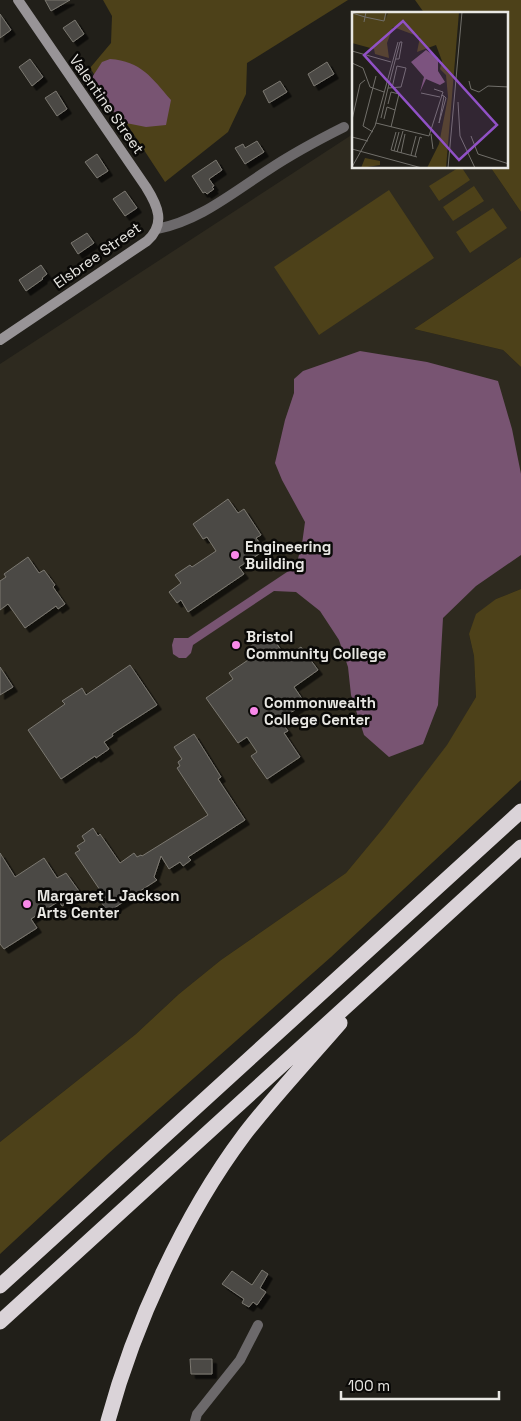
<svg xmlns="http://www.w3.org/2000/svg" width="521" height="1421" font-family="'Space Grotesk',sans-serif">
<defs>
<filter id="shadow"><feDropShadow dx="4.5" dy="4.5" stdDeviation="0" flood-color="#0009"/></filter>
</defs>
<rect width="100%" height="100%" fill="#211f19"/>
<!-- built -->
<path fill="#2e2a1f" d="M353 134 354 168H491L521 212V257L414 329 503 350 521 367V589L496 599 469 634 474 656 476 697 434 768 346 873 221 960 179 994 136 1034 0 1142V364Z"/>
<!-- green -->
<path fill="#4d4119" d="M103 0H348L247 63 246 94 228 132 165 182 90 68 111 43 112 16Z
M415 0H521V212L491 168H507V14H425Z
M458 168H462L470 180 439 201 429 186Z
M474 186 484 201 453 221 443 207Z
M389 190 434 258 319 335 274 267Z
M493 208 507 228 470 253 456 232Z
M521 257V367L503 350 414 329Z
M521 589V780L331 957 109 1153 0 1254V1142L136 1034 179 994 221 960 346 873 385 826 447 745 476 697 474 656 469 634 476 614 496 599Z"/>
<!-- water -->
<path fill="#785472" d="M110 59C141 61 152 78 171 100L166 125 146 127 121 122 116 113 111 111 89 82 102 62Z
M360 351 427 362 498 381 512 429 521 474V555L476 586 443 618 438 705 423 744 389 757 364 735 351 695 348 667 339 640 320 611 296 592 274 591 193 645 191 653 186 658H179L173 654 172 645 174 638H188L296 566 302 544 305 522 282 480 275 463 285 420 294 393V379L303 371Z"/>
<!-- building -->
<path fill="#4c4a44" stroke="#7b7871" filter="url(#shadow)" d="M45 0H70L51 11Z
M0 14 11 30 0 38Z
M75 20 84 34 73 42 63 28Z
M30 59 43 77 32 86 19 67Z
M327 62 334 74 314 86 308 74Z
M280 81 287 92 269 103 263 91Z
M56 91 67 109 57 116 45 98Z
M257 141 264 152 245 164 235 148 243 144 245 148Z
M97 154 108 171 97 178 85 162Z
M216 160 222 170 209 179 214 186 212 187 214 189 207 194 205 192 203 193 192 176Z
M125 191 137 208 125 216 113 199Z
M87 233 94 243 78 254 71 243Z
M41 265 47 274 42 278 43 279 26 291 19 280Z
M228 499 238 513 244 509 261 535 256 538 265 550 239 567 244 574 188 612 181 600 177 603 169 592 181 583 175 575 190 565 192 567 216 551 207 537 203 539 193 524Z
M28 557 39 573 44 570 55 585 53 587 65 604 58 609 56 606 25 628 8 604 0 610V581L6 577 4 574Z
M269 633 286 657 301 647 318 670 294 687 305 703 280 720 288 731 284 733 300 757 267 779 251 756 257 752 247 737 238 743 206 698 233 679 229 673 251 658 245 650Z
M130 665 157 705 112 734 113 736 104 742 109 749 96 758 95 756 61 779 28 730 65 704 62 701 82 688 86 695Z
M0 667 13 687 0 695Z
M194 734 221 777 218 779 245 820 188 857 191 860 183 866 180 862 169 869 161 856 154 877 157 880 108 912 97 896 102 893 75 853 80 850 77 846 85 841 82 836 93 828 98 836 100 834 120 863 134 853 137 857 141 855 142 856 208 815 177 768 180 766 178 762 182 759 174 747Z
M0 853 15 877 44 858 57 878 66 873 81 894 62 906 59 901 31 919 37 928 4 949 0 944Z
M262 1270 268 1274 260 1288 266 1292 257 1305 253 1302 249 1307 242 1303 244 1299 222 1284 232 1271 252 1285Z
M190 1359H212V1374H191Z"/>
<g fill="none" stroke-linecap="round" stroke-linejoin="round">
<!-- street -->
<path stroke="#6c696b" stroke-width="10" d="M157 229C199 221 232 193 268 170 292 154 318 140 344 127
M195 1421 197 1414 240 1360 258 1325"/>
<!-- secondary -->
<path stroke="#989497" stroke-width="10" d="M0 340 147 241C166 224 158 206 146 187L18 0"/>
<!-- highway -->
<path stroke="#dad3d8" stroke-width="15" d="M0 1286 521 811
M0 1322 521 847
M108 1421C134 1325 184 1215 244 1135 274 1096 308 1060 340 1023"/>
</g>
<!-- markers -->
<g fill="#f888e9" stroke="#0a0907" stroke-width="2">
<circle cx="235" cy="555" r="5"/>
<circle cx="236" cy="645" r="5"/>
<circle cx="254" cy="711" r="5"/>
<circle cx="27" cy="904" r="5"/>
</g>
<g text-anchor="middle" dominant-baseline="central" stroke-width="5" stroke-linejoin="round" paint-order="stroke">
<!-- street labels -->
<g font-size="15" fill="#e8e7e3" stroke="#0a0907">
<text transform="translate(107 104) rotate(55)">Valentine Street</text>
<text transform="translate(97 255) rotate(-35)">Elsbree Street</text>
</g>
<!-- poi labels -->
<g font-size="15" font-weight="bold" fill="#e8e7e3" stroke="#0a0907" text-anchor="start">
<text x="245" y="546">Engineering<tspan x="245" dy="17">Building</tspan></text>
<text x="246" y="636">Bristol<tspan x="246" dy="17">Community College</tspan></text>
<text x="264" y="702">Commonwealth<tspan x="264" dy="17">College Center</tspan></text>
<text x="37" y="895">Margaret L Jackson<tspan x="37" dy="17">Arts Center</tspan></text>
</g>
</g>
<!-- overview -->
<g transform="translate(352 12)">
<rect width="156" height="156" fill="#211f19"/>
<path d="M0 0H35L34 7 36 0H107L94 156H75L87 132 96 85 94 63 88 57 90 49 84 33 65 40 68 25 41 15 35 31 37 46 23 42 22 37 0 31ZM13 146 28 149V153L9 156Z" fill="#4d4119"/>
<path d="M74 38 86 46V59L93 70 88 73 74 67 68 80 72 65 59 50Z" fill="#785472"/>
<path fill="none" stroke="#716f6a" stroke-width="1" d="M14 0 13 5 32 9 34 0M0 1 13 5 12 10M0 39 39 50M0 51 11 56 18 75 32 80M117 69 119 77 127 80 136 74 157 75M36 76 49 75 54 56 45 54 40 76M69 81 88 85M89 83 92 84 87 111 94 86 92 84M106 90 108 124 123 156M36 92 39 80 47 82 39 115M29 106 36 76 48 30H50L47 47H44M32 107 35 95 43 98M0 108 8 72 13 68M24 111 77 124 91 80 82 77M21 120 11 114 24 64M44 120 39 138 65 145M79 122 81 137M119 124 126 142 157 152M0 125 16 129M0 137 70 156M42 139 47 120M45 140 51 119M49 141 53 122M59 143 64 124M63 144 68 125 70 126M0 155 23 114 46 30M96 156 110 0"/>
<path fill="#9151c6" fill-opacity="0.15" stroke="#9151c6" stroke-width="2.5" d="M51 9 145 113 107 148 12 43Z"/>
<rect width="156" height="156" fill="none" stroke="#e8e7e3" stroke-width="2.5"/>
</g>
<!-- scale -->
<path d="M341 1391v8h158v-8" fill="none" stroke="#e8e7e3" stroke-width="2.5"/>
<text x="348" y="1391" font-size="15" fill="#e8e7e3" stroke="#0a0907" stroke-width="4" paint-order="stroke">100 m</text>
</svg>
